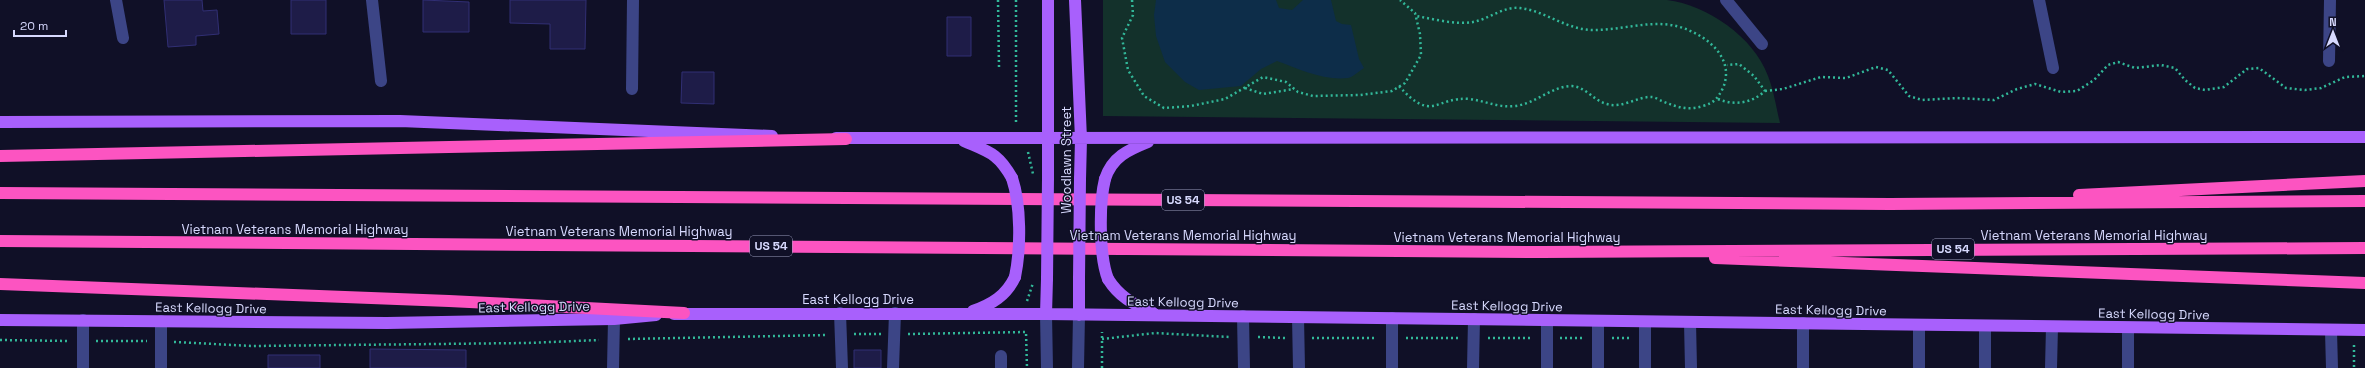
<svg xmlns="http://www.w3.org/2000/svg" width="2365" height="368" font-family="'Space Grotesk',sans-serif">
<rect width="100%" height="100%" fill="#101027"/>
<!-- green -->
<path fill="#13312b" d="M1103 0H1667C1707 5 1754 37 1768 76 1774 91 1776 107 1780 123L1103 116Z"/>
<!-- water -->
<path fill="#0d2d49" d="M1156 0H1276L1279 8 1292 10 1303 0H1331L1336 21 1342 24 1351 25 1359 59 1364 68C1359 71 1353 77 1348 78 1324 81 1299 69 1277 61L1261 69 1241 86 1199 90 1185 82 1165 62 1156 36 1154 15Z"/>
<!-- building -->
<path fill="#1e1c48" stroke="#312f74" d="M164 0H202L203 11 217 10 219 34 196 36V45L168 47Z
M291 0H326V34H291Z
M423 0 469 2V32H423Z
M510 0H586L585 49H550V24L510 23Z
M947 17H971V56H947Z
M682 72H714V104L681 103Z
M370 349 466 350V368H370Z
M854 350H881V368H854Z
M268 355H320V368H268Z"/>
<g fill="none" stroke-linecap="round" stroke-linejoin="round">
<!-- path -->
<path stroke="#32b899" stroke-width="2.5" stroke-dasharray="2 3" stroke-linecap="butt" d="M998 0 999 67
M1016 0V124
M1132 0 1133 15 1122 38 1128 70 1144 96 1164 108 1191 106 1225 99 1263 77 1286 82 1298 92 1313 96 1360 95 1392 91 1405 83 1421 55 1420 34 1415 13 1400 0
M1399 86C1433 124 1435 96 1470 99 1485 101 1499 108 1515 106 1535 104 1552 86 1572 86 1586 87 1594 101 1607 104 1622 109 1638 96 1652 97 1655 97 1659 100 1662 101 1676 107 1688 111 1703 106 1714 103 1718 98 1723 88 1735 59 1709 37 1683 28 1654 18 1625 30 1595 30 1568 31 1546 11 1520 8 1504 6 1489 19 1473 22 1455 25 1434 19 1416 16
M1245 88 1263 94 1294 89
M1765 91 1783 89 1821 77 1846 78 1876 67 1888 70 1909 96 1922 100 1957 98 1994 100 2017 89 2035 84 2061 92 2077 91 2094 80 2108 65 2118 62 2135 68 2161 65 2175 68 2185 80 2195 88 2205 90 2224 87 2247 69 2259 68 2286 88 2305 90 2321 88 2345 77 2365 76
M1718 99C1735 106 1752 103 1765 91L1754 76 1739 64 1727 65
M854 334H881
M908 334 1026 332 1027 368
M1258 337 1285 338
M1312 338H1377
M1406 338H1459
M1488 338H1533
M1560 338H1583
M1612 338H1631
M628 339 827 335
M1102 339 1155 333 1229 337
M0 340 69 341
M96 341H147
M174 342 253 346 527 343 599 340
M2354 345V368
M1102 368V332"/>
<!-- minor -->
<path stroke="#3c4586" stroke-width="12" d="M116 0 123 38
M372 0 381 81
M1726 0 1762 44
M2039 0 2053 68
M2329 61 2330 0
M632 89 633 0
M840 313 842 368
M1046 314 1047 368
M1243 316 1244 368
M1298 317 1299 368
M83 320V368
M1547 320V368
M161 321V368
M1598 321V368
M1690 322 1691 368
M1803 323V368
M1919 325V368
M1985 326V368
M2128 328V368
M2331 331 2332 368
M613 368 614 319
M893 368 895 313
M1001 368V356
M1078 368 1079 315
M1392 368V318
M1473 368 1474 319
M1645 368V322
M2051 368 2052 327"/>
<!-- major -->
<path stroke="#a860fc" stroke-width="12" d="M1075 0 1081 139 1080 179
M0 122 400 121 772 136
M836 138 2365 137
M964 141C989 152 998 153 1012 178
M1048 178V0
M1105 179C1112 157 1128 150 1148 142
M1108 279C1120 298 1134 304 1153 313
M973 311C992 304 1006 296 1015 277
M674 314H1046L2365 330
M1046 314 1047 279
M1079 315V279
M0 320 387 323 614 319 656 315"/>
<!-- highway -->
<path stroke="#fc54c1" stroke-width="12" d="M0 156 846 139
M0 193 1890 204 2365 201
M2079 195 2365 181
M0 241 1541 252 2365 248
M1715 258 2365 283
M0 284 449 301 684 313"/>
<!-- path-bridge -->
<path stroke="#32b899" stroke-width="2.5" stroke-dasharray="2 3" stroke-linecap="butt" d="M1028 152 1033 174
M1027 301 1033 283"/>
<!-- major-bridge -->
<path stroke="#a860fc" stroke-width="12" d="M1012 178C1021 205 1021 248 1015 277
M1105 179C1099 203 1099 256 1108 279
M1047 279 1048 178
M1079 279 1080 179"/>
</g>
<g text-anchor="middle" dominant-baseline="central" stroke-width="3" stroke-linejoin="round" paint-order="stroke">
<!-- shield labels -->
<g fill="#101027" stroke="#9b9dbe" stroke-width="1">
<rect x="1162" y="190" width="42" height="20" rx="3"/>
<rect x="750" y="236" width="42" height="20" rx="3"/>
<rect x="1932" y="239" width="42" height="20" rx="3"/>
</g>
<g font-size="12" font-weight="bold" fill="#d7d9fe">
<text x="1183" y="200">US 54</text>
<text x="771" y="246">US 54</text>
<text x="1953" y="249">US 54</text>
</g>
<!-- street labels -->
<g font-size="13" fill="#d7d9fe" stroke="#101027">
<text transform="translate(1066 160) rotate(-90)">Woodlawn Street</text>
<text x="295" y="229">Vietnam Veterans Memorial Highway</text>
<text x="619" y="231">Vietnam Veterans Memorial Highway</text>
<text x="1183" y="235">Vietnam Veterans Memorial Highway</text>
<text x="2094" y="235">Vietnam Veterans Memorial Highway</text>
<text x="1507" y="237">Vietnam Veterans Memorial Highway</text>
<text x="858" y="299">East Kellogg Drive</text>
<text transform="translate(1183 302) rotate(1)">East Kellogg Drive</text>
<text transform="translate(1507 306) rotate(1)">East Kellogg Drive</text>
<text transform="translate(534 307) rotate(-1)">East Kellogg Drive</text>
<text transform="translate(211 308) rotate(1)">East Kellogg Drive</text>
<text transform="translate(1831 310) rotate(1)">East Kellogg Drive</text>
<text transform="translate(2154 314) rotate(1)">East Kellogg Drive</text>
</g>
</g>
<!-- north arrow -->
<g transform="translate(2333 32)" stroke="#101027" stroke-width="3" paint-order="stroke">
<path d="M0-3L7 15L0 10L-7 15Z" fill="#d7d9fe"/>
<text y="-6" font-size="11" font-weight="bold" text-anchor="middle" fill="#d7d9fe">N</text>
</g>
<!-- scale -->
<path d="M14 30v6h52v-6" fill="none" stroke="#d7d9fe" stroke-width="2"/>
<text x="20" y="30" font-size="12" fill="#d7d9fe" stroke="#101027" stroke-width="3" paint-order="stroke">20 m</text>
</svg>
